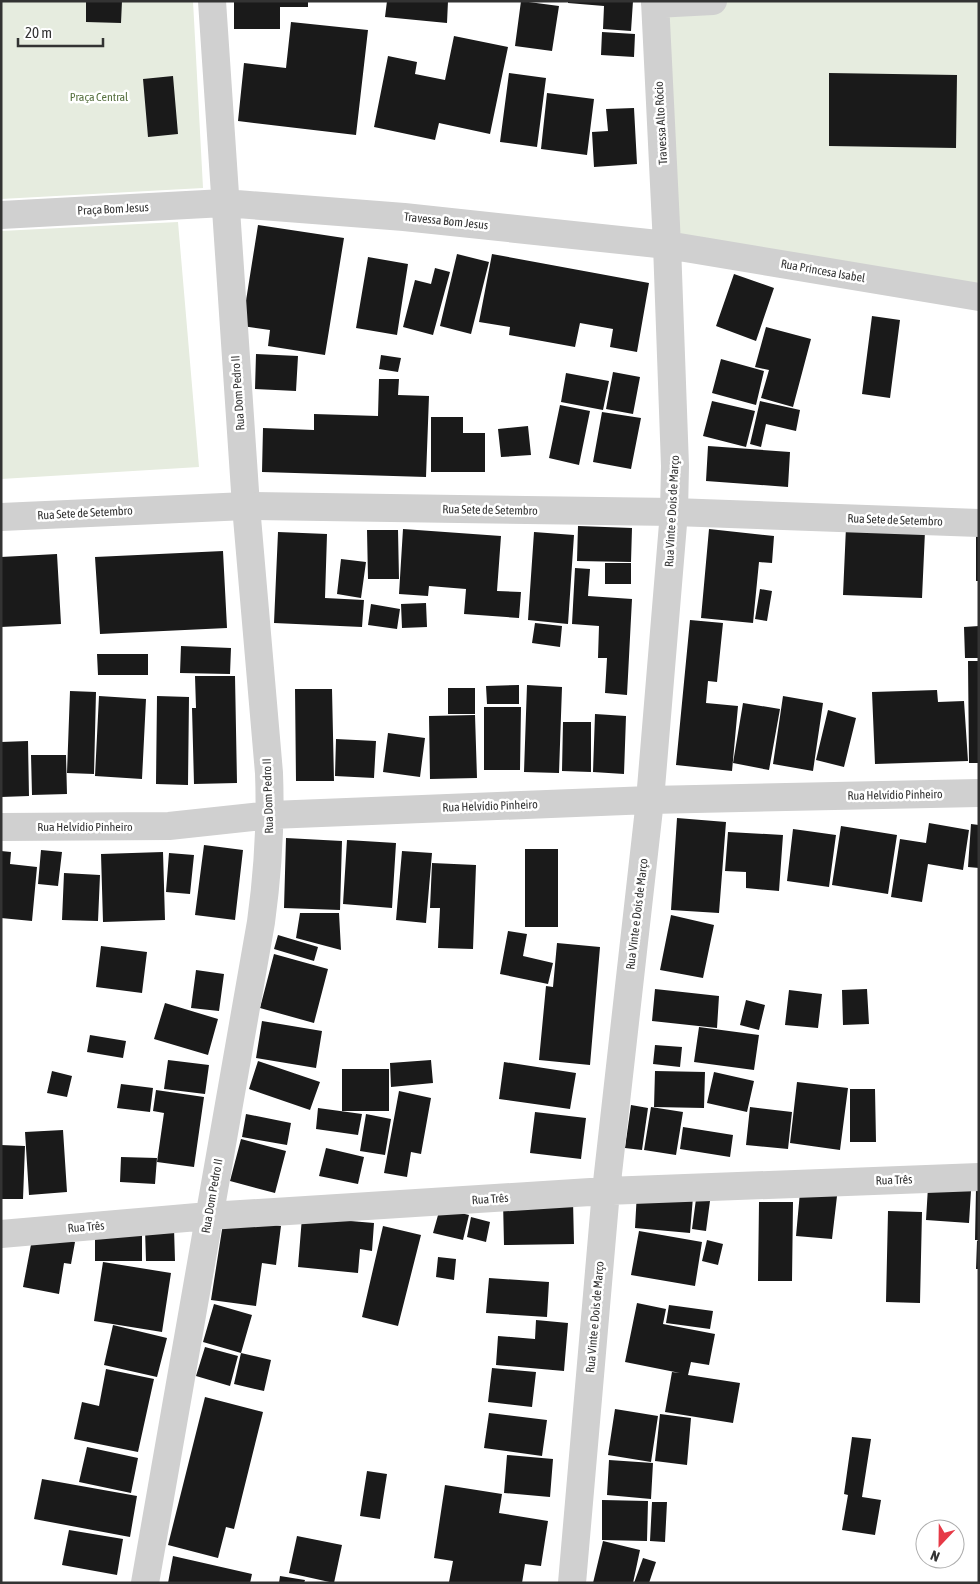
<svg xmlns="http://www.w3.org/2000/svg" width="980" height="1584" font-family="'Asap Condensed',sans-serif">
<rect width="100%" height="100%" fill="#fff"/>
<!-- green -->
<path fill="#e6ecdf" d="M1 1H193L203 188 1 199Z
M713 1H979V297L667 245 655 4Z
M178 222 199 467 1 479V231Z"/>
<!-- building -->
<path fill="#1a1a1a" d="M86 1H122L121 23 86 22Z
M234 1H308V7H280V29H234Z
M387 1H448L447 23 385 17Z
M521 1 559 6 552 51 515 46Z
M568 1H633L631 31 603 29 604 6 568 3Z
M291 22 368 30 356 135 238 121 244 63 286 68Z
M602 32 635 34 634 57 601 55Z
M454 36 508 47 490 134 439 123 435 140 374 127 388 56 417 62 415 74 445 80Z
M509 73 546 78 537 147 500 142Z
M829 73 957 75 956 148 829 146Z
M173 76 178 134 148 137 143 79Z
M547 93 594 99 587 155 541 149Z
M634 108 637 164 594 167 592 132 608 131 606 109Z
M258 225 344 238 325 355 268 346 270 330 242 326Z
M457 254 489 262 471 334 440 326Z
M492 254 649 283 637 352 610 347 613 329 580 323 575 347 509 335 510 327 479 322Z
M368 257 408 264 397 335 356 328Z
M435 268 450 272 433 335 403 327 415 280 431 284Z
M734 274 774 288 756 341 716 326Z
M872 316 900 320 890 398 862 394Z
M766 327 811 339 793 407 761 398 769 370 755 367Z
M256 354 298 356 296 391 255 389Z
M381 355 401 358 398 372 379 369Z
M721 359 764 371 756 405 712 393Z
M613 372 640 377 633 414 606 409Z
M566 373 609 381 603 410 561 402Z
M379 379H399L398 395 429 396 426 477 262 472 263 428 314 430V414L378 416Z
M712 401 755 411 746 447 703 436Z
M760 401 800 410 796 431 766 424 761 447 750 444Z
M560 405 590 411 579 465 549 458Z
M602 412 641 418 631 469 593 462Z
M431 417H463V433H485V472H431Z
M528 426 531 455 501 457 498 429Z
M708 446 790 452 788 487 706 481Z
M578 526 632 528 631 562 577 561Z
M846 527 925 531 922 598 843 595Z
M403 529 501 536 497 591 521 592 519 618 464 614 466 589 429 586 428 596 399 594Z
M709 529 774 536 772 563 759 562 753 623 701 618Z
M976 529H979V581H976Z
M367 530H398L399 579H368Z
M278 532 327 534 325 598 364 600 362 627 274 623Z
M534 532 574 535 568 624 528 620Z
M223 551 227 628 100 634 95 557Z
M57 554 61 624 1 627V557Z
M341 559 366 562 361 598 337 594Z
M605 563H631V584H605Z
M575 568 590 569 588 596 632 599 627 695 605 693 607 658H598L599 626 572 624Z
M760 589 772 591 767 621 755 619Z
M426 603 427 627 402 628 401 604Z
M371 604 400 609 397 629 368 625Z
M690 620 723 623 717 682 708 681 706 703 738 706 732 771 676 765Z
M535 623 562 626 560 647 532 643Z
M979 626V658H965L964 627Z
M181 646 231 648 230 674 180 673Z
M97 654H148V675H98Z
M968 661H979V763H969Z
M195 676H235L237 783 194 784 192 708H196Z
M519 685V704H487L486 686Z
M527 685 562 687 559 773 524 772Z
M448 688H475V714H448Z
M295 689H332L334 781H296Z
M937 690 938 702 964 701 968 761 875 764 872 692Z
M70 691 96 692 94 774 67 773Z
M99 696 146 699 142 779 95 776Z
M157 696 189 697 188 785 156 784Z
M783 696 823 703 813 771 773 764Z
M743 703 780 709 769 770 733 763Z
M484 707H521L520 770H484Z
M828 710 856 718 844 767 816 760Z
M595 714 626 716 624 774 593 772Z
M475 715 477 778 430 779 429 716Z
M563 722H591V772L562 771Z
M388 733 425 738 420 777 383 772Z
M336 739 376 741 374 778 335 776Z
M28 741 29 796 1 797V742Z
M31 755H66L67 794 32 795Z
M677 818 726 822 719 913 671 910Z
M929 823 969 830 963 870 928 864 922 902 891 897 900 839 926 843Z
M971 824 979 825V868L968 867Z
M841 826 897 835 888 894 832 885Z
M793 829 836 835 829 887 787 881Z
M728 832 783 835 779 891 746 888V872L725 871Z
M286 838 342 841 340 910 284 908Z
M347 840 396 843 392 908 343 904Z
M204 845 243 850 235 920 195 915Z
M525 849H558V927H525Z
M41 850 62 852 58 886 38 884Z
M1 851 11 852 10 864 37 867 32 921 1 918Z
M402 851 432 853 426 923 396 920Z
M163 852 165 920 103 922 101 854Z
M169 853 194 855 190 894 166 892Z
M432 863 476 865 473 949 438 948 440 908H430Z
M64 873 100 875 98 921 62 920Z
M300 913H339L341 950 296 938Z
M671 915 714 925 703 978 660 970Z
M508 931 527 934 523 956 553 963 548 984 500 974Z
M278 935 318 947 314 961 274 949Z
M557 943 600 947 590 1065 539 1060 546 986 553 987Z
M101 946 147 952 142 993 96 987Z
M274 954 328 969 314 1023 260 1008Z
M196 970 224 974 219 1011 191 1008Z
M655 989 719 996 717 1028 652 1021Z
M867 989 869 1024 843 1025 842 990Z
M789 990 822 994 818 1028 785 1025Z
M746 1000 765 1005 759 1030 740 1025Z
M165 1003 218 1019 208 1055 154 1039Z
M262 1021 322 1031 316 1068 256 1058Z
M699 1027 759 1035 754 1070 694 1062Z
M90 1035 126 1041 123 1058 87 1052Z
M655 1045 682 1047 680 1067 653 1064Z
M168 1060 209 1065 205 1094 164 1089Z
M431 1060 433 1083 391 1087 390 1063Z
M258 1061 320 1082 310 1110 249 1089Z
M504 1062 576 1073 570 1109 499 1099Z
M342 1069H389V1111H342Z
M52 1071 72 1076 67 1097 47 1093Z
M655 1071 705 1072 704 1108 654 1107Z
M714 1072 754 1081 747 1112 707 1103Z
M797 1082 848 1088 840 1150 790 1143Z
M121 1084 153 1088 150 1112 117 1108Z
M850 1089H875L876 1142H850Z
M156 1090 204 1097 194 1167 157 1162 164 1113 153 1111Z
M399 1091 431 1098 421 1154 411 1152 407 1177 384 1173Z
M631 1105 648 1108 642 1150 625 1148Z
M651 1107 683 1112 676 1155 644 1150Z
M750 1107 792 1112 788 1149 746 1145Z
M318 1108 362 1114 358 1135 316 1129Z
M535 1112 586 1118 581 1159 530 1153Z
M246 1114 291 1123 287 1145 242 1137Z
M366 1114 391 1119 385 1155 360 1151Z
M683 1127 733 1135 730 1157 680 1149Z
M63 1130 67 1192 29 1195 25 1132Z
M241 1139 286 1151 275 1193 230 1181Z
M1 1145 25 1146 23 1199H1Z
M326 1148 364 1157 358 1184 319 1176Z
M121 1157 157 1158 155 1184 120 1182Z
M928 1187 971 1191 969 1223 926 1220Z
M976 1188H979V1240H975Z
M637 1192 693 1197 690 1233 635 1228Z
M800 1192 837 1196 832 1239 796 1236Z
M696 1199 710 1201 706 1231 692 1229Z
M573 1200 574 1244 504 1245 503 1201Z
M759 1202H793L792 1281H758Z
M440 1208 469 1215 463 1240 433 1233Z
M888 1211 922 1212 920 1303 886 1302Z
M224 1217 281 1226 276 1265 262 1263 256 1306 211 1300Z
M302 1217 374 1223 372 1251 360 1249 358 1273 298 1267Z
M471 1217 490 1222 486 1242 467 1237Z
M383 1226 421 1235 398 1326 362 1317Z
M174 1228 175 1261H146L145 1229Z
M639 1231 702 1242 695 1286 631 1275Z
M95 1232H142V1261H95Z
M33 1234 75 1242 71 1264 64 1263 59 1294 23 1287Z
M707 1240 723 1244 718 1265 702 1261Z
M977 1241H979V1269H976Z
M438 1257 456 1259 454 1280 436 1277Z
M103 1262 171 1273 162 1332 94 1321Z
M489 1278 549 1282 547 1317 486 1313Z
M637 1303 666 1309 663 1324 715 1334 709 1365 691 1362 688 1375 740 1383 733 1423 665 1412 672 1372 680 1373 625 1362Z
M214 1304 252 1315 241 1353 203 1342Z
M669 1305 713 1311 710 1329 666 1323Z
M536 1320 568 1323 564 1371 496 1365 498 1336 535 1339Z
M113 1325 167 1338 157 1377 104 1365Z
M205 1347 238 1356 230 1386 196 1376Z
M241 1353 271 1360 264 1391 234 1384Z
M492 1368 536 1372 532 1407 488 1402Z
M106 1369 154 1379 138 1452 74 1439 82 1402 99 1406Z
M205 1397 263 1412 234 1529 226 1527 218 1558 168 1545Z
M615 1409 658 1416 651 1462 608 1455Z
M489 1413 547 1420 542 1456 484 1448Z
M660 1414 691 1418 687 1465 655 1461Z
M852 1437 871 1439 862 1497 881 1500 875 1535 842 1530 848 1495 844 1494Z
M87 1447 138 1458 131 1493 79 1482Z
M507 1455 553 1459 550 1497 504 1493Z
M609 1460 653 1463 651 1499 607 1495Z
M367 1471 387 1474 380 1519 360 1516Z
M42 1479 137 1496 130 1537 34 1519Z
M445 1485 502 1494 499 1513 548 1521 541 1566 525 1564 522 1583 449 1582 453 1561 434 1558Z
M602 1500 648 1501 647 1541 602 1540Z
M652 1502H667L665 1542 650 1541Z
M69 1530 123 1539 117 1575 62 1565Z
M297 1536 342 1545 334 1583 289 1573Z
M603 1541 640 1550 633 1583H593Z
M173 1556 252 1574 250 1583H168Z
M643 1558 656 1562 649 1583H634Z
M280 1576 305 1580 304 1583H279Z"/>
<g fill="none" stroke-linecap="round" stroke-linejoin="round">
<!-- minor -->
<path stroke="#d0d0d0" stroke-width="28" d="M655 4 713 1
M1 215 224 203 404 217 667 245 979 297
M1 827 169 826 271 815 650 800 979 793
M1 1234 209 1216 606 1191 979 1177
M145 1583 261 922C268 871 271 825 269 773L246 506 212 1
M572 1583 606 1191 650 800 674 512 675 466 667 245 655 1"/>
<!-- tertiary -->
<path stroke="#d0d0d0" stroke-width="28" d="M1 517 246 506 674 512 979 523"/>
</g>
<g text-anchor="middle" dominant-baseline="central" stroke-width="5" stroke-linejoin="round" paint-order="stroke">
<!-- park labels -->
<g font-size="12" fill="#56703f" stroke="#fff">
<text x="99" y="97">Praça Central</text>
</g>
<!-- street labels -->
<g font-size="12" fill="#333" stroke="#fff">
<text transform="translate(661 123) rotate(-93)">Travessa Alto Rócio</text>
<text transform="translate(113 209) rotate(-3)">Praça Bom Jesus</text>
<text transform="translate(446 221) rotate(6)">Travessa Bom Jesus</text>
<text transform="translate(823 271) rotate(10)">Rua Princesa Isabel</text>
<text transform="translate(238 393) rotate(-94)">Rua Dom Pedro II</text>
<text transform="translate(490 510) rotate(1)">Rua Sete de Setembro</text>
<text transform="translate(672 511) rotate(-87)">Rua Vinte e Dois de Março</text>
<text transform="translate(85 513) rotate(-3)">Rua Sete de Setembro</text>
<text transform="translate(895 520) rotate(2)">Rua Sete de Setembro</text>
<text transform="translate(895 795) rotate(-1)">Rua Helvídio Pinheiro</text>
<text transform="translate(268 796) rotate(-92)">Rua Dom Pedro II</text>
<text transform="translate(490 806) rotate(-2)">Rua Helvídio Pinheiro</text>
<text x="85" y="827">Rua Helvídio Pinheiro</text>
<text transform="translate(637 914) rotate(-83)">Rua Vinte e Dois de Março</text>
<text transform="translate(894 1180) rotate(-2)">Rua Três</text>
<text transform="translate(212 1196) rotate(-80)">Rua Dom Pedro II</text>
<text transform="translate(490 1199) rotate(-4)">Rua Três</text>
<text transform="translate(86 1227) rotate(-5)">Rua Três</text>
<text transform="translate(595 1317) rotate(-85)">Rua Vinte e Dois de Março</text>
</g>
</g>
<!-- border -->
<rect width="980" height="1584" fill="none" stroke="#333333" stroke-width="5"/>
<!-- north arrow -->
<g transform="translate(940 1544) rotate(202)"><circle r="24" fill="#ffffff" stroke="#adadad"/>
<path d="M0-4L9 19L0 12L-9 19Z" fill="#e63946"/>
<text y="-8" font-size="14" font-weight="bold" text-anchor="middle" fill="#333333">N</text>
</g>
<!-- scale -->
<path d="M18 38v8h85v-8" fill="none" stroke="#333333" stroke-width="2.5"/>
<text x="25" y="38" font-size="15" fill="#333333" stroke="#ffffff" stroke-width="4" paint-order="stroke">20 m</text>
</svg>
